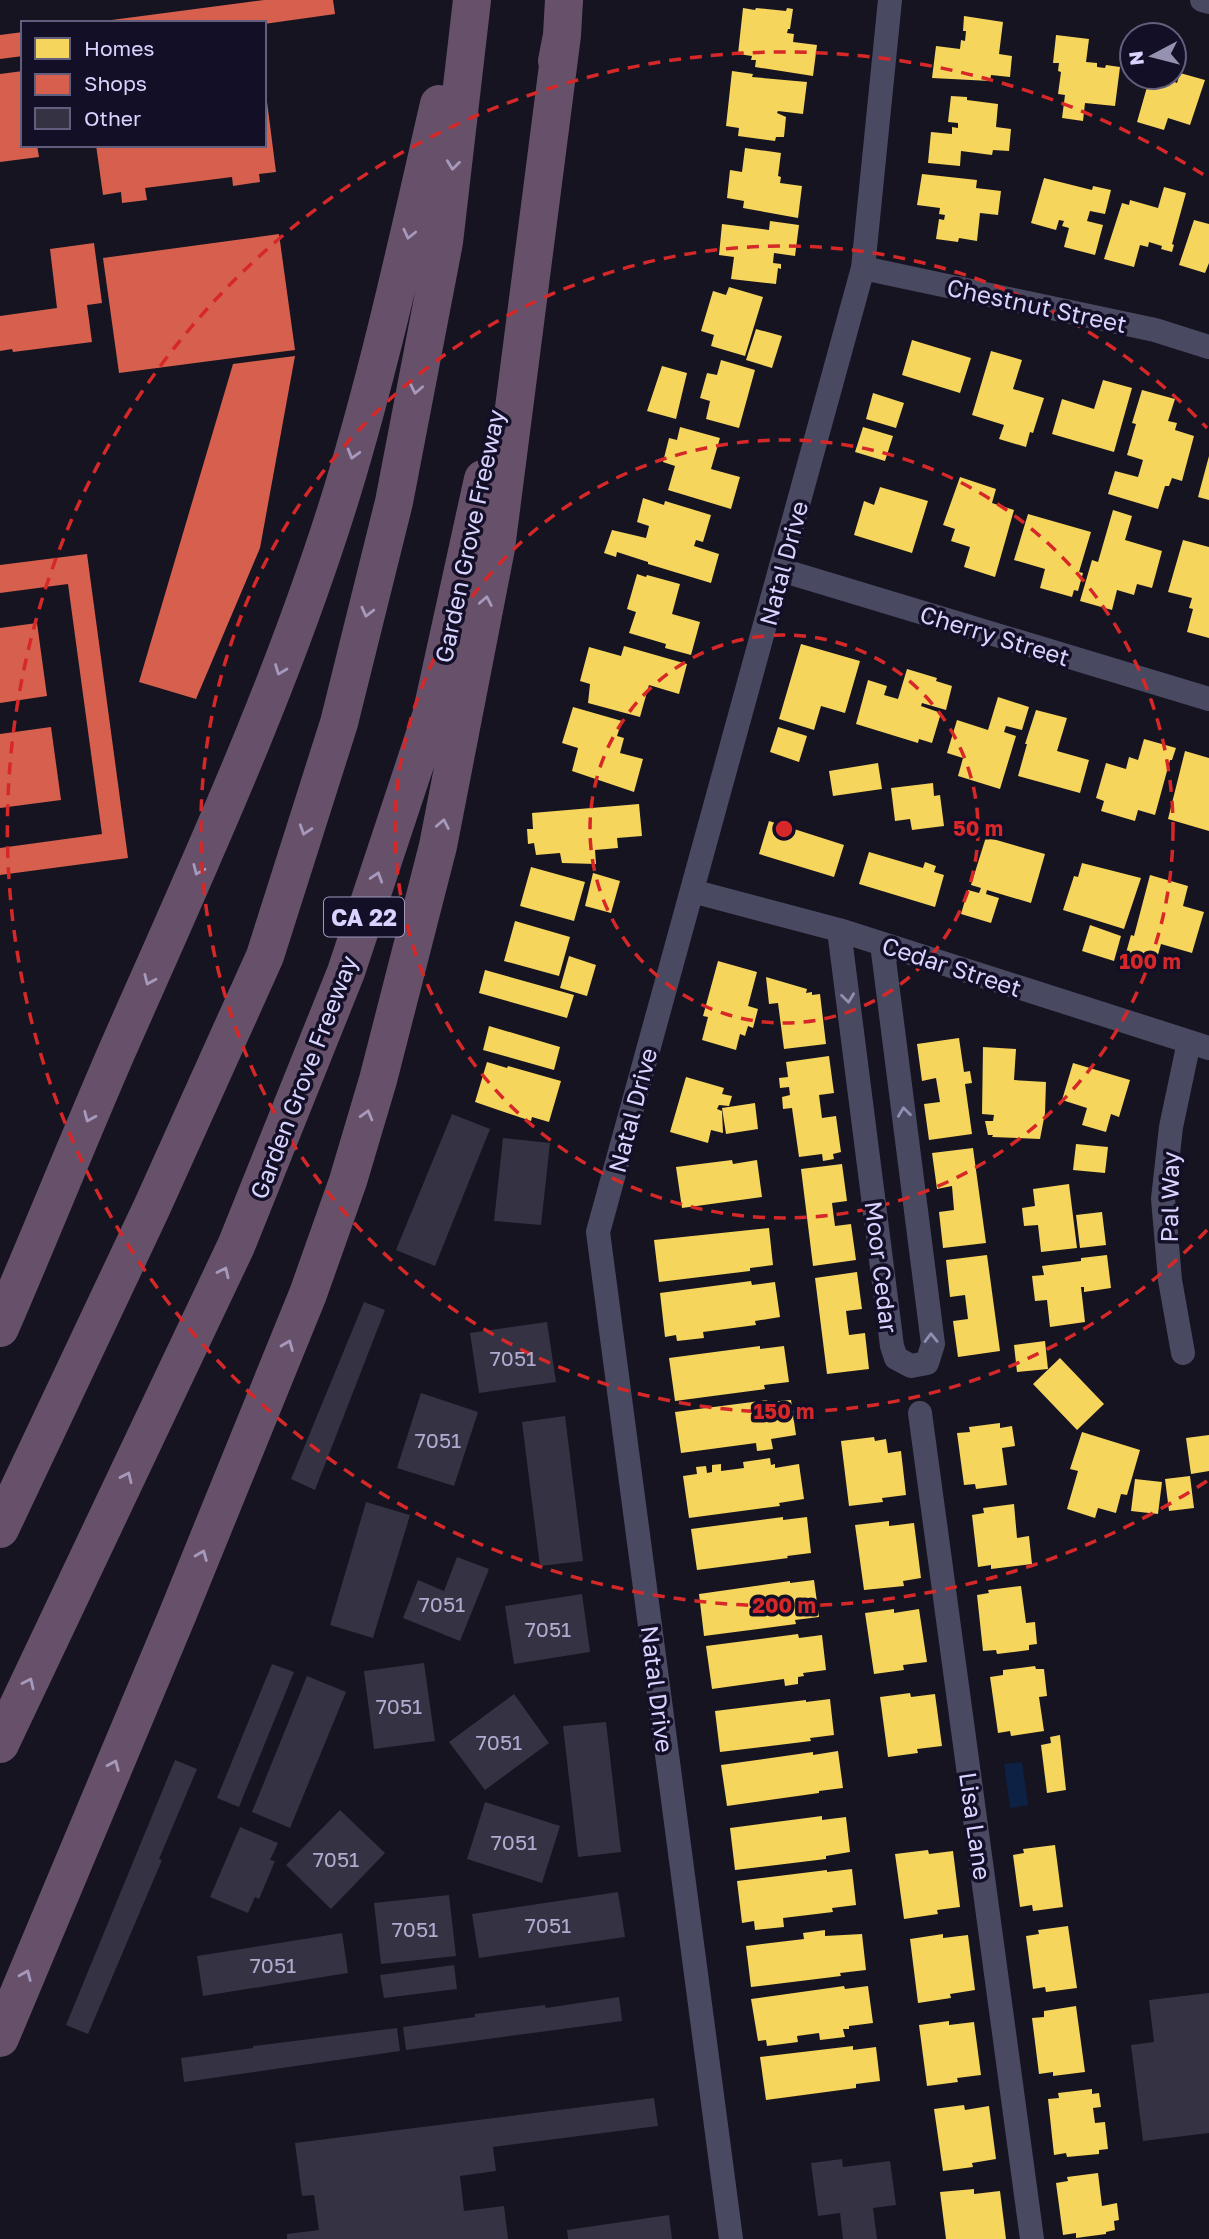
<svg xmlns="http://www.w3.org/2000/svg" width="1209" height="2239" font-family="'Golos Text',sans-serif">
<rect width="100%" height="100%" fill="#161421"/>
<!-- water -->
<path fill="#0d2144" d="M1022 1762 1028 1805 1010 1808 1004 1764Z"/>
<!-- homes -->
<path fill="#f6d55c" d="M743 8 755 10 756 8 786 11 787 8 793 9 790 29H788L787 33 794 34 793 42 817 45 813 76 755 67 756 60H751L752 56 738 54Z
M964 16 1003 22 999 54 1012 56 1010 77 991 75 990 81 932 78 936 46 960 49 961 40 965 41 966 31H963Z
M1056 35 1089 39 1086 62 1097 63V67L1105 68 1106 65 1120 67 1115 106 1085 103 1083 121 1062 118 1065 95 1058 94 1061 72 1058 71 1059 63H1053Z
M732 71 753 74 752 77 807 82 803 114 778 111 777 113 786 117 784 137H776L775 141 738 136 739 128 726 126Z
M1180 73 1205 80 1190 125 1168 118 1164 130 1137 122 1149 80 1141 77H1173L1172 81 1177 83Z
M951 96 967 97V100L998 104 996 127 1011 129 1009 151 993 150 992 155 961 151 960 166 928 163 931 132 952 134V127L958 128V123L948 122Z
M745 148 781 153 778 176 781 177 780 183 802 186 798 218 743 208 744 201 727 198 730 170 742 172Z
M922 174 977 180 976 188 1001 191 998 215 980 213 977 241 959 238 958 242 936 239 939 219 944 220 945 215 939 214 940 208 917 205Z
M1044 178 1092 190 1093 186 1111 190 1105 214 1090 211 1087 221 1103 225 1095 255 1064 247 1069 228 1062 226 1064 221 1059 220 1056 230 1031 223Z
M1164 187 1186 193 1172 244 1174 245 1172 252 1161 249 1162 246 1149 242 1148 247 1140 245 1134 267 1104 259 1122 203 1129 205 1130 200 1158 208Z
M1194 220 1209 224V263L1205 273 1179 265Z
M770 221 799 225 795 256 774 253 773 263 781 264V269L778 268 776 284 731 279 734 257 719 255 722 224 769 230Z
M729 287 763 297 745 356 711 346 714 335 701 331 713 291 726 295Z
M756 329 782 336 772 368 746 360Z
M912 340 971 358 960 393 902 375Z
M991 351 1022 360 1013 389 1044 398 1033 433 1030 432 1026 447 999 439 1004 425 972 415Z
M721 360 755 370 739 428 706 419 710 401 700 398 707 373 717 375Z
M662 366 687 373 676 419 647 411Z
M1103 380 1132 388 1114 452 1052 434 1062 399 1094 409Z
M1142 390 1175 399 1168 421 1177 423 1175 430 1194 436 1182 481 1172 478 1169 486H1165L1158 509 1108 494 1115 471 1138 477 1143 460 1127 455 1136 424 1132 423Z
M873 393 904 403 896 428 866 419Z
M680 427 720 438 711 469 740 477 731 509 668 490 675 466 663 462 669 438 677 440Z
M863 427 893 436 885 461 855 452Z
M1209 456V500L1198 497Z
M960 477 996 489 992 503 1014 510 995 577 964 567 970 547 951 541 955 529 943 525Z
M880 487 928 501 912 553 854 535 864 501 874 505Z
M643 498 664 505 665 501 711 515 703 542 696 540 694 546 719 554 711 583 648 564V562L617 552 616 557 604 553 612 530 646 538 649 526 637 522Z
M1113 510 1132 516 1125 540 1162 551 1152 588 1137 584 1134 595 1117 590 1112 610 1080 601 1092 560 1098 562Z
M1028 514 1091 532 1079 572 1083 573 1078 591 1074 590 1072 597 1040 588 1045 569 1014 560Z
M1183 540 1209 547V638L1187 632 1193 609 1189 608 1192 598 1168 592Z
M637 574 646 577 647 575 680 584 672 614 700 622 691 655 665 648 666 644 629 633 636 612 627 609Z
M801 644 860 661 845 713 821 706 814 730 779 719Z
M624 646 687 664 679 694 649 685 640 717 588 703 590 684 580 681 589 647 621 656Z
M907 669 937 678 936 681 952 686 946 710 922 703 921 706 941 713 932 743 919 739 918 743 856 724 868 680 887 686 884 695 898 699Z
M998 697 1029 707 1022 730 1006 726 1004 732 1016 736 1000 789 958 776 963 758 947 753 957 720 988 730Z
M573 707 622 721 617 736 624 738 620 753 643 759 634 792 572 771 578 748 562 743Z
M1036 710 1067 718 1057 751 1089 760 1080 793 1018 776 1027 744H1025Z
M778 727 807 736 799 762 770 752Z
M1144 739 1176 748 1172 760H1170L1155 815 1138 810 1135 821 1101 811 1104 801 1096 798 1106 763 1126 769 1129 757 1138 760Z
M1185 751 1209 758V831L1168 819Z
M878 763 882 789 833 796 829 771Z
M933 783 934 796 940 795 944 826 912 830 910 819 895 821 891 788Z
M639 804 642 836 617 838 618 848 595 850 596 864 562 863 560 853 536 855 534 843 528 844 527 829H533L532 813Z
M769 821 844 845 834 877 759 854Z
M986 837 1045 854 1031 903 987 890 986 894 999 898 991 923 961 914 968 890 979 893 981 888 971 885Z
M869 852 923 868 925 862 936 866 934 872 944 875 935 907 859 884Z
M1082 863 1141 878 1124 929 1063 910 1074 876 1078 877Z
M531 867 585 882 574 921 520 906Z
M593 873 620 881 611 913 585 906Z
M1150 875 1188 886 1183 906 1204 912 1192 953 1161 944 1154 969 1124 960 1131 935 1134 936Z
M515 921 570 937 559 976 504 961Z
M1090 925 1121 936 1114 961 1082 951Z
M569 956 596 965 587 996 560 988Z
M718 961 757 972 748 1006 758 1009 753 1028 748 1026 745 1036 740 1034 736 1050 702 1040 708 1017 703 1016Z
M485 970 574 995 567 1018 479 993Z
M766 977 807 989 806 993 812 992V995L820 994 826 1044 784 1049 778 1003 769 1004Z
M489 1026 560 1047 554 1070 483 1050Z
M959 1038 964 1072 970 1071 972 1083 965 1084 972 1134 929 1140 924 1104 940 1102 936 1078 922 1081 917 1044Z
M983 1047 1016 1049 1014 1080 1046 1082 1045 1113 1040 1139 992 1137 993 1135H988L985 1121H993L994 1115 982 1114Z
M829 1056 834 1093 819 1095 822 1118 836 1116 841 1152 833 1154 834 1159 823 1161 822 1154 799 1157 792 1108 783 1109 782 1097 790 1095 789 1087 780 1088 779 1078 788 1077 786 1062Z
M487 1062 507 1068 508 1066 561 1081 549 1122 532 1117 531 1121 475 1102Z
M1073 1063 1130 1080 1119 1117 1111 1114 1106 1132 1082 1125 1087 1108 1062 1100Z
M686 1077 724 1088 722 1094 732 1096 729 1106 719 1105 717 1109 722 1111 723 1133 711 1130 708 1143 670 1132Z
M755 1103 758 1129 726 1134 722 1108Z
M1076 1144 1108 1147 1105 1173 1073 1170Z
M973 1148 986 1243 943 1248 939 1212 954 1210 952 1186 937 1189 932 1153Z
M732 1160 733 1164 757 1160 762 1197 682 1208 676 1167Z
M842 1164 847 1201 832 1203 835 1226 851 1224 856 1260 813 1266 801 1169Z
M1069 1184 1077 1248 1041 1252 1038 1225 1024 1226 1022 1208 1035 1206 1033 1189Z
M1102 1212 1106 1245 1080 1248 1076 1215Z
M769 1228 773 1265 750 1268V1271L659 1282 654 1240Z
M987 1255 1000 1351 958 1357 953 1321 968 1319 965 1295 950 1297 946 1260Z
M1107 1255 1111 1288 1084 1292V1287H1081L1085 1322 1050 1327 1047 1300 1035 1301 1032 1276 1044 1275 1042 1266 1081 1261V1258Z
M857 1272 862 1309 846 1311 849 1335 865 1333 869 1369 827 1374 815 1278Z
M751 1281 752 1285 775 1282 780 1317 755 1321 756 1325 703 1332 704 1338 677 1341 676 1335 665 1337 660 1293Z
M1045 1341 1048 1369 1017 1372 1014 1345Z
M760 1346V1349L784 1346 789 1382 764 1385 765 1389 675 1401 669 1358Z
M1060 1358 1104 1404 1077 1430 1033 1384Z
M767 1400 768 1402 791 1400 796 1435 771 1439 773 1449 757 1451 756 1443 681 1453 675 1412Z
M1000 1423V1428L1012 1426 1015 1446 1002 1448 1007 1485 976 1489 975 1484 964 1485 957 1433 970 1432 969 1427Z
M1082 1432 1140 1450 1127 1495 1121 1494 1116 1513 1098 1508 1095 1518 1067 1509 1078 1471 1070 1469Z
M1209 1435V1471L1191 1474 1186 1438Z
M874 1437 875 1441 886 1439 888 1453 901 1451 906 1495 882 1498 883 1502 849 1506 841 1441Z
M770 1458 771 1465 775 1464V1468L799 1464 804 1499 779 1503 780 1506 689 1518 683 1476 697 1474 696 1467 706 1466 707 1473 712 1472V1465L721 1464V1471L744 1468 743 1462Z
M1190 1476 1194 1508 1169 1511 1165 1479Z
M1135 1479 1162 1482 1158 1514 1131 1511Z
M1014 1504 1017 1538 1029 1536 1032 1564 991 1569V1565L978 1567 972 1515 984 1513 983 1508Z
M783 1517V1520L807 1517 811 1553 787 1556 788 1558 697 1570 691 1529Z
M889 1521V1526L914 1523 921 1578 903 1581 904 1586 864 1590 855 1525Z
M814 1580 819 1617 795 1620 796 1624 704 1636 699 1594 790 1581V1583Z
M1021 1586 1026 1623 1035 1622 1037 1644 1029 1645V1650L997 1654 996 1650 983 1651 977 1595 989 1593 988 1590Z
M894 1609V1613L919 1609 927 1662 903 1665 904 1670 874 1674 865 1613Z
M798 1634 799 1638 822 1635 826 1670 803 1673 804 1676 798 1677V1684L785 1686 784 1679 712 1689 706 1646Z
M1035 1666 1036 1669H1044L1047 1696 1039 1697 1044 1731 1011 1736 1010 1731 998 1733 990 1677 1003 1675V1670Z
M910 1693 911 1697 935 1694 942 1746 917 1749 918 1753 888 1757 880 1697Z
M830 1699 834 1735 810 1738 811 1741 720 1752 715 1711 806 1700V1702Z
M1060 1735 1066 1790 1047 1793 1041 1745 1051 1743 1050 1737Z
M838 1751 843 1788 819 1791V1793L727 1806 721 1765 813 1752V1755Z
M822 1816V1820L846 1817 850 1852 826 1856V1859L735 1870 730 1828Z
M1055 1845 1063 1907 1033 1911 1032 1905 1020 1907 1013 1855 1024 1853 1023 1849Z
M928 1850 929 1854 953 1851 960 1907 937 1910 938 1914 904 1919 895 1854Z
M852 1869 856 1905 832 1908 833 1912 783 1918 784 1927 755 1930 754 1921 742 1923 737 1881 827 1870V1872Z
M1068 1926 1077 1988 1046 1992 1045 1987 1033 1989 1026 1936 1039 1934 1038 1930Z
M825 1930V1936L862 1934 866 1970 840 1973 841 1976 751 1987 746 1946 804 1939 803 1933Z
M943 1934V1938L968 1935 975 1990 950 1994 951 1998 918 2003 910 1939Z
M844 1986 845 1989 868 1986 873 2023 849 2026V2029H843L845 2037 820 2040 819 2033 797 2036 798 2042 767 2046 766 2040 758 2041 751 1999Z
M1076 2006 1085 2072 1053 2076V2072L1039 2074 1032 2018 1044 2017V2011Z
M949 2021V2025L974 2022 981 2075 957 2078 958 2082 927 2086 919 2025Z
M853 2046V2050L876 2047 880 2081 856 2084V2088L766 2100 760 2057Z
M1092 2089V2094L1099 2093 1101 2107 1093 2108 1095 2123 1105 2122 1108 2149 1099 2150V2154L1067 2157 1066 2153 1054 2155 1048 2099 1059 2098 1058 2093Z
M964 2105 965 2110 989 2106 996 2159 972 2163 973 2167 943 2171 934 2109Z
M1098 2173 1102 2206 1117 2203 1119 2220 1114 2221 1115 2230 1106 2232V2234L1076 2238V2233L1063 2235 1056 2183 1068 2181 1067 2177Z
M974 2189V2194L1000 2191 1006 2239H946L940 2192Z"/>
<!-- shops -->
<path fill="#d6604d" d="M264 0H333L335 14 264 24 104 23V21Z
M23 32V56L0 59V35Z
M23 71V145H37L39 157 0 162V74Z
M264 94H266L276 172 259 174 260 182 233 186 232 177 145 188 147 200 122 203 121 192 103 195 96 145H264Z
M279 234 295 350 119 373 103 258Z
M94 243 102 303 87 305 92 342 13 352 12 349 0 351V316L57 308 50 249Z
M295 356 260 548 196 699 139 682 233 364Z
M87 554 128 858 0 875V848L102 834 68 584 0 593V565Z
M37 623 47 696 0 703V628Z
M51 727 61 800 0 808V734Z"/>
<!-- building -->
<path fill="#343243" d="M452 1114 490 1129 435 1266 396 1250Z
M503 1138 550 1143 541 1225 494 1221Z
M364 1302 385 1310 315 1490 291 1479Z
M547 1322 556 1382 479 1393 470 1333Z
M421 1393 478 1412 454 1486 397 1468Z
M565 1416 583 1561 540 1566 522 1422Z
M366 1502 410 1515 373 1638 330 1625Z
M457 1557 489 1569 460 1641 403 1618 418 1580 444 1591Z
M582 1594 590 1652 514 1664 505 1606Z
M424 1663 435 1741 374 1749 364 1671Z
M272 1664 294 1672 239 1807 217 1798Z
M307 1676 346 1692 290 1828 252 1812Z
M514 1694 549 1743 485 1790 449 1742Z
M606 1722 621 1852 578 1857 563 1726Z
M175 1760 197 1769 159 1859 162 1860 88 2034 66 2025Z
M485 1802 560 1826 542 1883 467 1859Z
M340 1810 385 1853 331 1909 286 1865Z
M240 1827 278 1843 270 1860 275 1861 259 1899 255 1897 248 1913 210 1897Z
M618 1892 625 1937 479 1958 472 1914Z
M449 1895 456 1956 381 1964 374 1903Z
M342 1933 348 1973 203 1996 197 1956Z
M454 1965 457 1989 384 1998 380 1975Z
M1209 1993V2133L1143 2141 1131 2045 1154 2042 1149 2000Z
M619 1997 622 2021 406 2050 403 2027 475 2017V2014L545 2005 546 2008Z
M397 2028 400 2051 184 2082 181 2058 253 2048V2046Z
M654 2098 658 2126 493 2147 496 2171 460 2176 464 2211 504 2206 508 2239H287V2234L319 2230 314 2195 302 2196 295 2143Z
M842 2159 843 2167 890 2161 896 2205 873 2208 877 2239H843L840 2213 818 2216 811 2163Z
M669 2215 672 2239H568L567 2230Z"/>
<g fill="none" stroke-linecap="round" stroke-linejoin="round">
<!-- street -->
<path stroke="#4a4962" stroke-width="24" d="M1202 0 1209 2
M863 268 1155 330 1209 347
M781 570 1209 699
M692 891 839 930 1209 1048
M839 930 892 1346 896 1358 911 1366 927 1363 933 1344 882 944
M1183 1353 1170 1280 1163 1199 1171 1127 1189 1042
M920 1413 1032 2239
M731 2239 598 1232 863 268 890 0"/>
<!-- highway -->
<path stroke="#67516a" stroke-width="38" d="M557 61 562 35 564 0
M0 1328C40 1236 77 1143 117 1051 198 867 283 684 342 492 381 364 409 234 439 104
M0 1529 152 1207 265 956 339 723 394 502 444 242 472 0
M0 1744 236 1246 346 972 431 716 483 479
M0 2038 177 1616 308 1294 348 1181 378 1080 438 846 496 548 562 35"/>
</g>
<!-- one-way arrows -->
<defs><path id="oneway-chevron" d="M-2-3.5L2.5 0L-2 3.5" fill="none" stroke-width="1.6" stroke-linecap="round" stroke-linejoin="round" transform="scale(1.75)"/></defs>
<g stroke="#a699bc">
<use href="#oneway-chevron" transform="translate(453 165) rotate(97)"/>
<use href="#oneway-chevron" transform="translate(409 234) rotate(103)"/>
<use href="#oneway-chevron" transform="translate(416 389) rotate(101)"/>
<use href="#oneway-chevron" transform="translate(353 454) rotate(106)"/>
<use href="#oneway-chevron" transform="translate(486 601) rotate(-79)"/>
<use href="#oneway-chevron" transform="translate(367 612) rotate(104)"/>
<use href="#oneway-chevron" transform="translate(280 670) rotate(111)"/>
<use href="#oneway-chevron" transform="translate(443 824) rotate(-79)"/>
<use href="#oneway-chevron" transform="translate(305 830) rotate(108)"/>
<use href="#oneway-chevron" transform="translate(198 870) rotate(114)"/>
<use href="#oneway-chevron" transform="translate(377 877) rotate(-72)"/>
<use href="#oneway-chevron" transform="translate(149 980) rotate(114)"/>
<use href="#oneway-chevron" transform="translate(367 1115) rotate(-74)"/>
<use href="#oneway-chevron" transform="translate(89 1117) rotate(113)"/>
<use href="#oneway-chevron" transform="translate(224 1272) rotate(-65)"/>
<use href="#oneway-chevron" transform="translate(288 1345) rotate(-68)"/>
<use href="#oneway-chevron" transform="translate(127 1477) rotate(-65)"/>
<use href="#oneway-chevron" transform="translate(202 1555) rotate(-68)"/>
<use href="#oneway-chevron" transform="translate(29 1683) rotate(-65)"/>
<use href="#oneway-chevron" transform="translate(114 1765) rotate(-67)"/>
<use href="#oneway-chevron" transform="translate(26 1975) rotate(-67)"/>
</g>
<g stroke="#928eb0">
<use href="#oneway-chevron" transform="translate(848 998) rotate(83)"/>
<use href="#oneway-chevron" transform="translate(904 1112) rotate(-97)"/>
<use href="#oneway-chevron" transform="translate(931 1338) rotate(-91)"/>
</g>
<!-- distance rings -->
<g fill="none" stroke="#d62828" stroke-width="3.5" stroke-dasharray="12 9">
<circle cx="784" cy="829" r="194"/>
<circle cx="784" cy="829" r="389"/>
<path d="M1207 1230A583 583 0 1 1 1207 428"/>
<path d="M1207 1481A777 777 0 1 1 1207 177"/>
</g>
<g text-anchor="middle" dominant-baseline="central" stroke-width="7" stroke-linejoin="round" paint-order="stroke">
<!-- number labels -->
<g font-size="21" fill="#b0acd0">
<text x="513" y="1358">7051</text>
<text x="438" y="1440">7051</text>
<text x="442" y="1604">7051</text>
<text x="548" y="1629">7051</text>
<text x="399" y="1706">7051</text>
<text x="499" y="1742">7051</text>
<text x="514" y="1842">7051</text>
<text x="336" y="1859">7051</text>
<text x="548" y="1925">7051</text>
<text x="415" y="1929">7051</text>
<text x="273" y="1965">7051</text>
</g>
<!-- shield labels -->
<rect fill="#130f26" stroke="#9e99be" stroke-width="2" x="324" y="897.5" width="80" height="39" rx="5"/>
<g font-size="23" font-weight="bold" fill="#d9d4ff">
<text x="364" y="917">CA 22</text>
</g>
<!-- street labels -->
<g font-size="24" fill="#d9d4ff" stroke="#130f26">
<text transform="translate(1037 305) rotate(12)">Chestnut Street</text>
<text transform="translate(469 536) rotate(-78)">Garden Grove Freeway</text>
<text transform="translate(783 563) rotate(-75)">Natal Drive</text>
<text transform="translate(995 635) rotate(17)">Cherry Street</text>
<text transform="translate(952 966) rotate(18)">Cedar Street</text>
<text transform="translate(303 1077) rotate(-69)">Garden Grove Freeway</text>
<text transform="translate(632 1110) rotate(-75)">Natal Drive</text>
<text transform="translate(1169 1197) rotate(-89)">Pal Way</text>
<text transform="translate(882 1267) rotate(83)">Moor Cedar</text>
<text transform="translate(658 1689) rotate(83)">Natal Drive</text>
<text transform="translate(976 1826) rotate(82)">Lisa Lane</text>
</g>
</g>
<circle cx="784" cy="829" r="10" fill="#d62828" stroke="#130f26" stroke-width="3.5"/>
<g font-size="21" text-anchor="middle" font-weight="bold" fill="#d62828" stroke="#130f26" stroke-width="7" stroke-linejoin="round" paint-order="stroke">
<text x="978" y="836">50 m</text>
<text x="1150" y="969">100 m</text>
<text x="784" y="1419">150 m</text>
<text x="784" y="1613">200 m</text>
</g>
<!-- legend -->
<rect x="21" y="21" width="245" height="126" fill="#130f26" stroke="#625e7d" stroke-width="2"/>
<rect x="35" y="38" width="35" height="21" fill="#f6d55c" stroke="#625e7d" stroke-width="2"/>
<text x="84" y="56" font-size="21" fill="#d9d4ff">Homes</text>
<rect x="35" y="74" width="35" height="21" fill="#d6604d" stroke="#625e7d" stroke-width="2"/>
<text x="84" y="91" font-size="21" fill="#d9d4ff">Shops</text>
<rect x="35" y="108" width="35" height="21" fill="#343243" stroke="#625e7d" stroke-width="2"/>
<text x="84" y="126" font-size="21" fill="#d9d4ff">Other</text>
<!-- north arrow -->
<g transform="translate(1153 56) rotate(263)"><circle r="33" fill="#130f26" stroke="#625e7d" stroke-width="2"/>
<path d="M0-5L12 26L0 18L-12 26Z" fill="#9591b1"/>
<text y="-10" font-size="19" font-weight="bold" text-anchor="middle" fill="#d9d4ff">N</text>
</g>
</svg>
